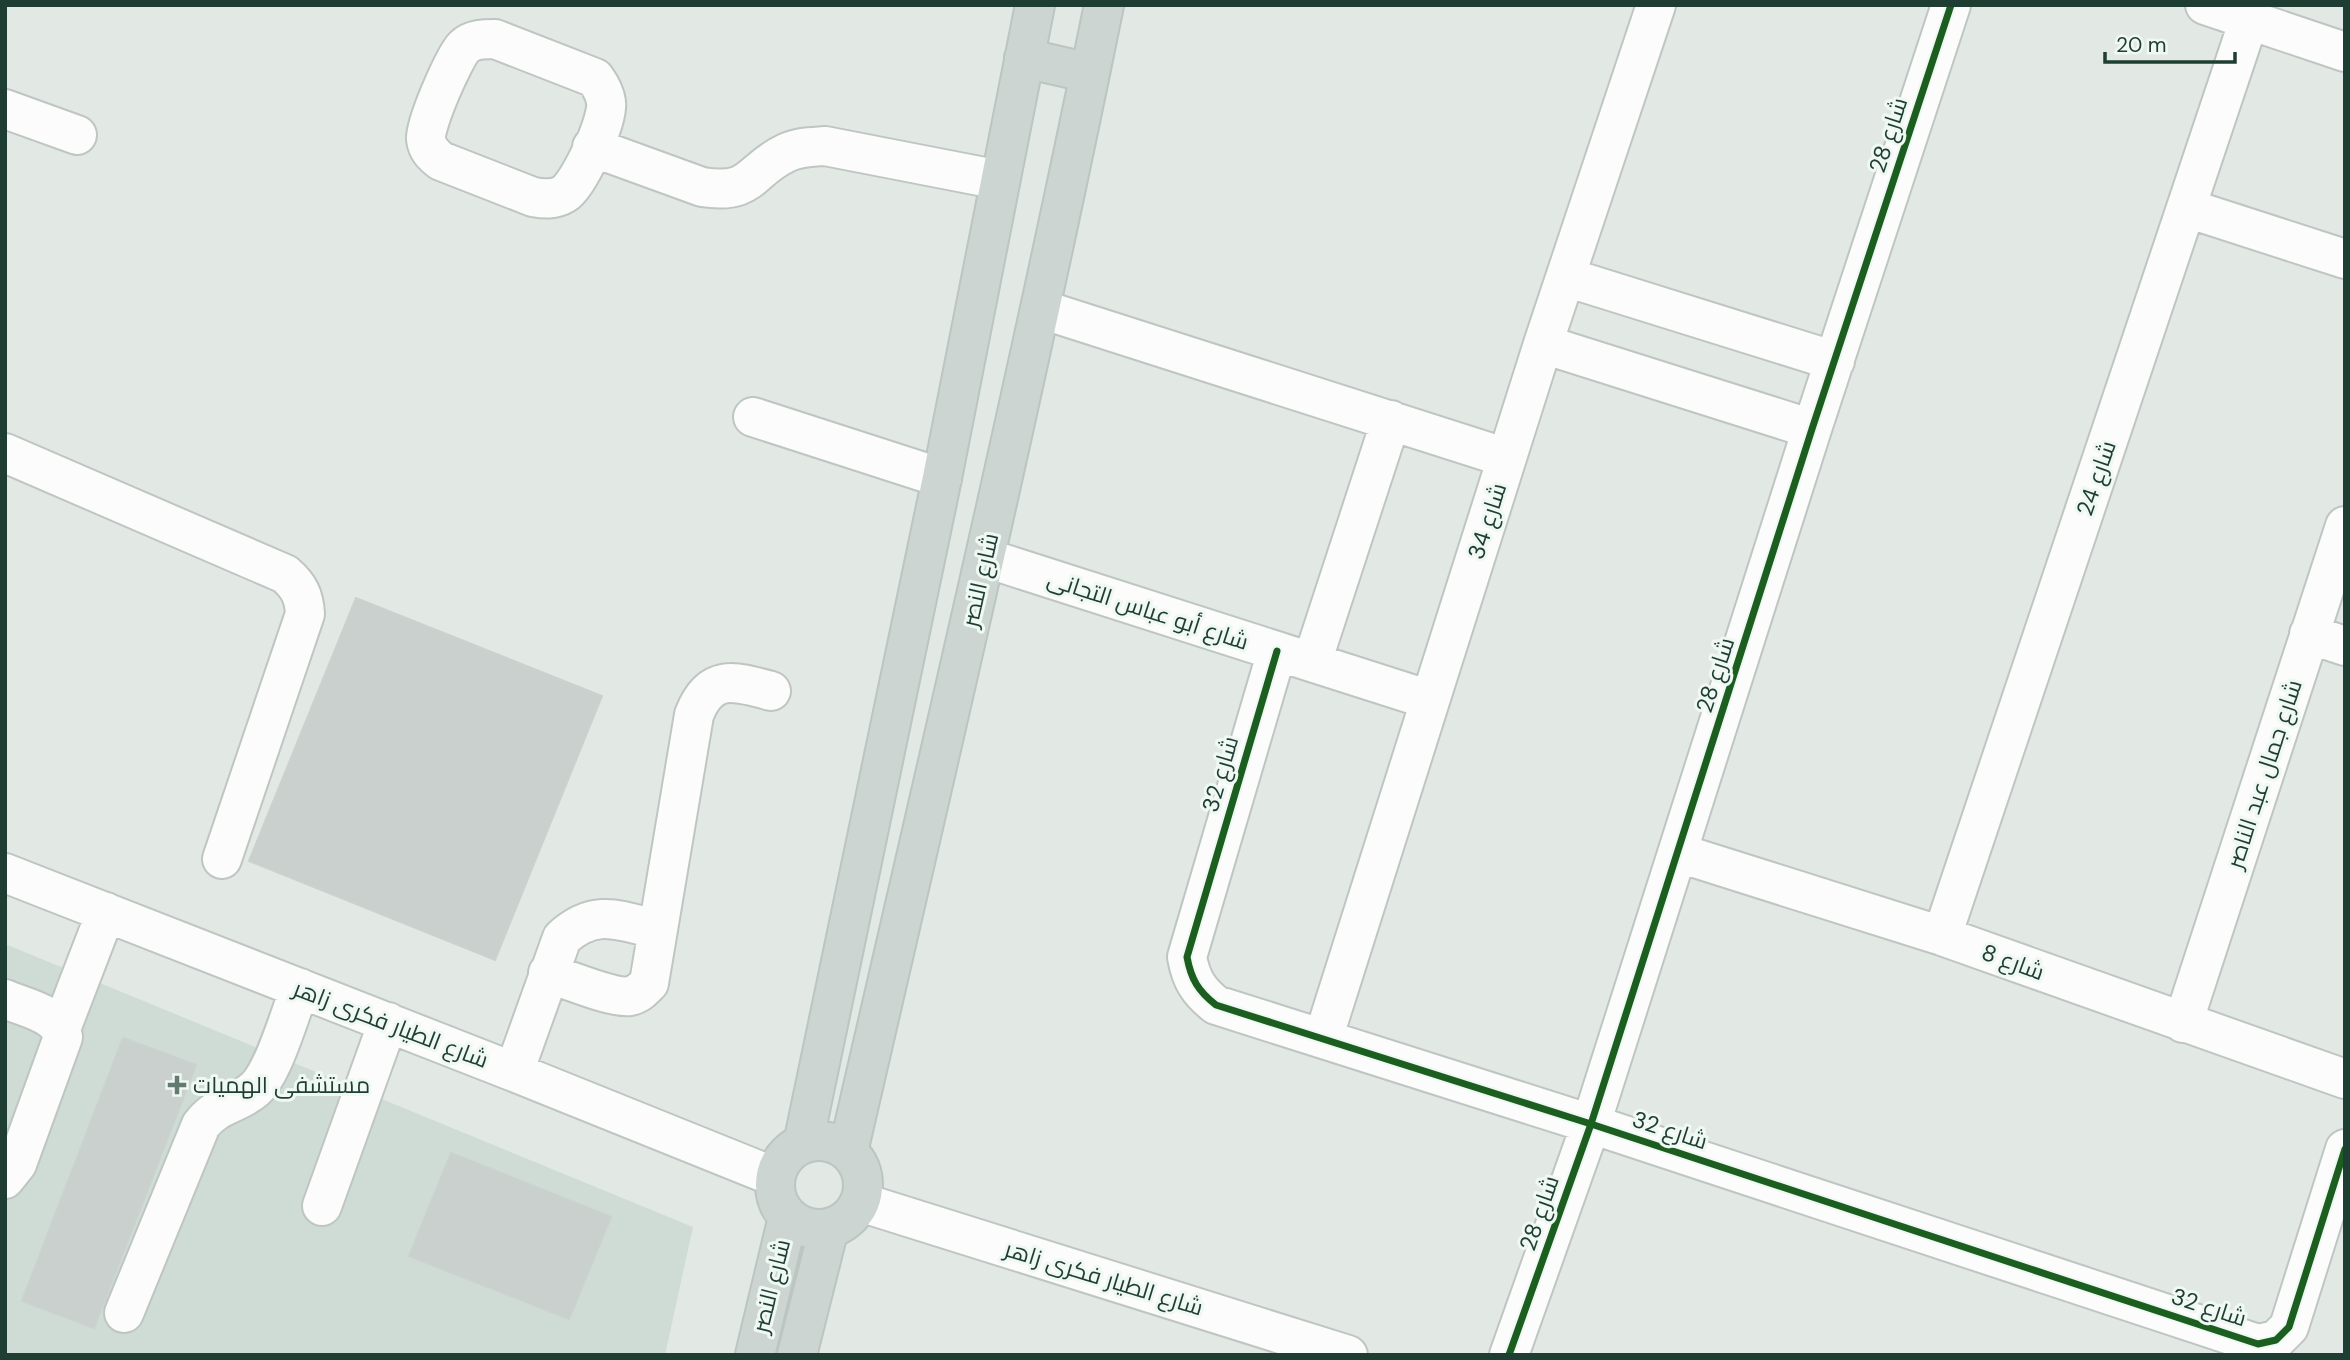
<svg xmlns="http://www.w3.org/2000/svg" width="2350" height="1360" font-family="'DM Sans',Cairo,sans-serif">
<rect width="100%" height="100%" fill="#e2e9e5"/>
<!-- built -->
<path fill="#cfdbd5" d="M5 944 693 1227 665 1355H5Z"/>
<!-- building -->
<path fill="#c9d0cd" stroke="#cbd2ce" stroke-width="2" d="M356 598 602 696 495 960 249 861Z
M123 1038 196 1065 94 1328 22 1301Z
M451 1153 611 1217 569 1319 409 1256Z"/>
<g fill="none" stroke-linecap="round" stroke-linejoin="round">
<!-- minor casing -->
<g stroke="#bfc6c2" stroke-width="42">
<path id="minor" d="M2205 5 2345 52
M495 39 595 78C600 85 605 93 606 102 609 119 579 185 564 194 554 200 544 199 533 197L441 161C433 155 427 149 426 139 424 126 454 57 464 47 472 39 485 39 495 39Z
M5 109 77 135
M592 147 702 187C754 195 748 171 786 153 798 147 811 147 825 146L1000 180
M2187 208 2345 259
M1566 277 1835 361
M1041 309 1507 458
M1543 344 1812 429
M753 417 942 478
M5 453 285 574C299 586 304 596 305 614L222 859
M986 558 1430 700
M2309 634 2345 646
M1277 651 1187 957C1191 979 1198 991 1216 1005L1591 1124 2258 1344 2276 1340 2289 1327 2345 1149
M1312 662 1391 420
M1679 853 1942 936 2345 1079
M5 873 514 1072 775 1177
M1942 936 2249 20
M548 973C566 979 614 999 630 996 639 994 643 989 649 983L694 715C710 673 735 681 771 691
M5 999C25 1008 58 1013 63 1037L17 1164 5 1179
M2183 1023 2345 526
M61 1029 106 912
M1323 1039 1543 344 1656 5
M514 1072 562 938C595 908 619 920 658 930
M860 1202 1348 1355
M322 1206 388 1022
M124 1313 201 1125C218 1103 237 1105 255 1089 274 1072 290 1013 300 988
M1509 1355 1591 1124 1812 429 1951 5"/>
</g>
<!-- major casing -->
<g stroke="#bbc5c1" stroke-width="42">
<path id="major" d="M1024 58 1090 73
M775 1185a44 44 0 1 1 88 0a44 44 0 1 1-88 0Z
M803 1144 942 478 1035 5
M848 1152C936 770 1026 389 1104 5
M755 1355 788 1217
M797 1355 829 1228"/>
</g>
<!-- minor -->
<use href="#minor" stroke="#fbfcfb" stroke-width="38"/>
<!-- major -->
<use href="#major" stroke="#ccd5d2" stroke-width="38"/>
<!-- cycleway casing -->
<g stroke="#f0f8f3" stroke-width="11">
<path id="cycleway" d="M1277 651 1187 957C1191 979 1198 991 1216 1005L1591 1124 2258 1344 2276 1340 2289 1327 2345 1149
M1509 1355 1591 1124 1812 429 1951 5"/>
</g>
<!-- cycleway -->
<use href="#cycleway" stroke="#1b5e20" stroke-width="7"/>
</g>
<!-- markers -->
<path fill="#637a71" stroke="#f0f8f3" stroke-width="2.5" d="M173.5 1074.5h7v7h7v7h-7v7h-7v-7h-7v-7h7z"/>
<g text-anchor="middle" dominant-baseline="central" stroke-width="6" stroke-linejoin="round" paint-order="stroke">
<!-- street labels -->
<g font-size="23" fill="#1e3e33" stroke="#f0f8f3">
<text transform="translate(1888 135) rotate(-72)">شارع 28</text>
<text transform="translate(2096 478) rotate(-71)">شارع 24</text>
<text transform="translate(1487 521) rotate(-72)">شارع 34</text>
<text transform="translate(980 580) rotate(-77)">شارع النصر</text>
<text transform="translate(1148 610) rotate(18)">شارع أبو عباس التجانى</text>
<text transform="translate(1715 675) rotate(-72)">شارع 28</text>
<text transform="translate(1220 774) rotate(-74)">شارع 32</text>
<text transform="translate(2264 774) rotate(-72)">شارع جمال عبد الناصر</text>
<text transform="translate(2013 962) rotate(20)">شارع 8</text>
<text transform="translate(391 1024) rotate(21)">شارع الطيار فكرى زاهر</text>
<text transform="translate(1670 1130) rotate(18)">شارع 32</text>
<text transform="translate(1539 1213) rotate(-71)">شارع 28</text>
<text transform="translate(1104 1278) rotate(17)">شارع الطيار فكرى زاهر</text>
<text transform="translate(771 1286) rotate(-76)">شارع النصر</text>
<text transform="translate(2209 1307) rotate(18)">شارع 32</text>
</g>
<!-- poi labels -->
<g font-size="23" fill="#1e3e33" stroke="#f0f8f3" text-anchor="start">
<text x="193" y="1085">مستشفى الهميات</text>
</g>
</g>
<!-- border -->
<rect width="2350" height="1360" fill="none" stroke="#1e3e33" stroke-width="14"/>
<!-- scale -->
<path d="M2105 52v10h130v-10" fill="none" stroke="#1e3e33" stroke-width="3.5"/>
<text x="2116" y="52" font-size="21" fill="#1e3e33" stroke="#f0f8f3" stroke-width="5" paint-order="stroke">20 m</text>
</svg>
